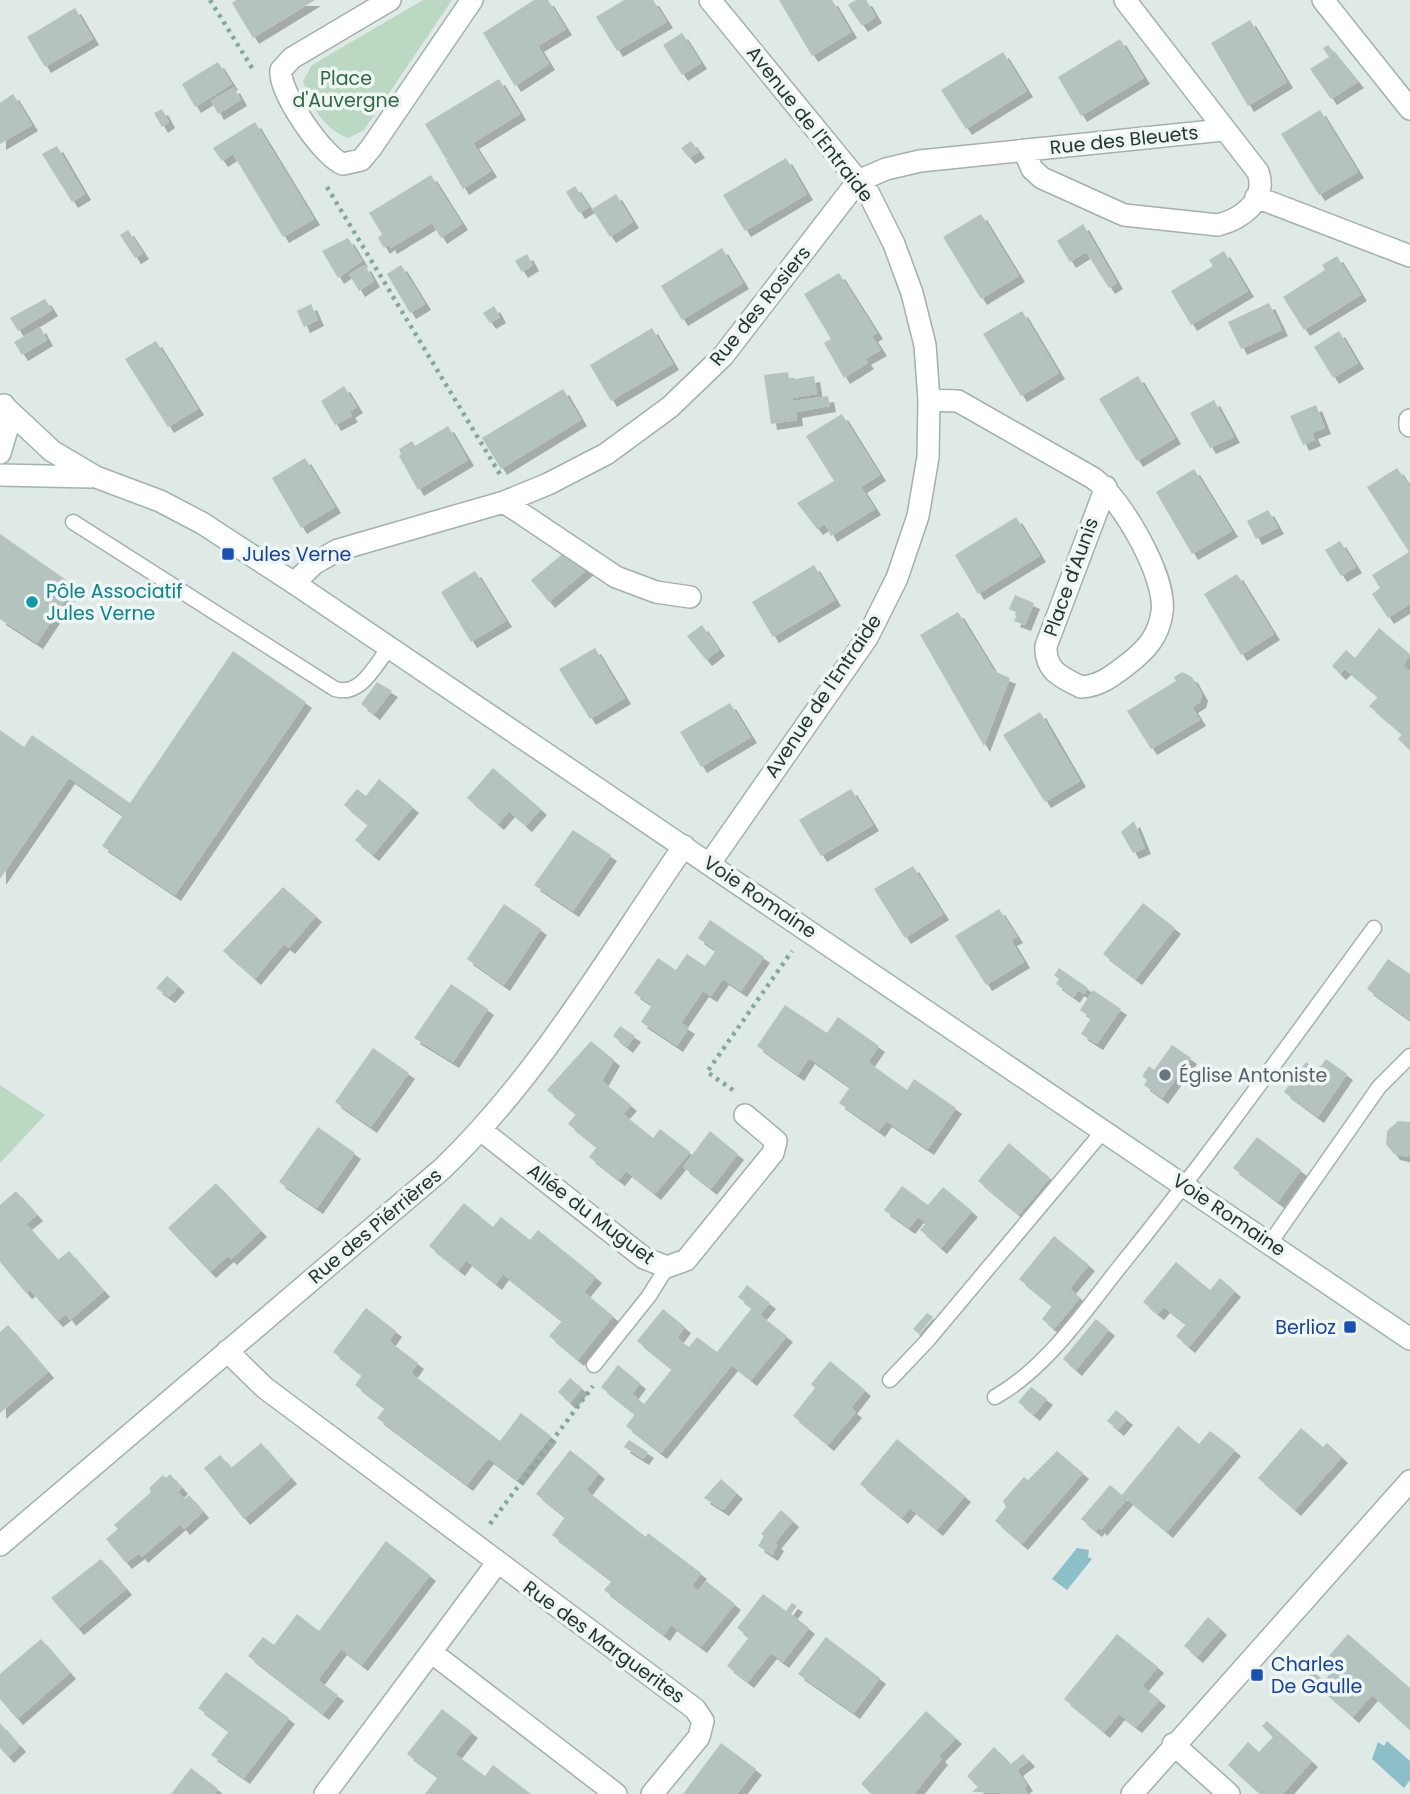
<svg xmlns="http://www.w3.org/2000/svg" width="1410" height="1794" font-family="Poppins,sans-serif">
<defs>
<filter id="shadow"><feDropShadow dx="6" dy="6" stdDeviation="0" flood-color="#0004"/></filter>
</defs>
<rect width="100%" height="100%" fill="#dfe9e5"/>
<!-- green -->
<path fill="#bad8c2" d="M423 0H452L364 130 348 138C322 128 312 106 303 81L312 65Z
M0 1085 45 1115 0 1163Z"/>
<!-- water -->
<path fill="#8dbfc9" d="M1077 1548 1089 1550 1088 1557 1092 1559 1067 1590 1052 1579Z
M1387 1741 1410 1761V1780L1404 1788 1372 1759 1378 1742 1384 1746Z"/>
<!-- building -->
<path fill="#b5c3be" filter="url(#shadow)" d="M236 0H315L253 38 232 3Z
M534 0H548L566 29 538 46 549 64 515 86 483 33Z
M624 0H653L667 22 617 51 596 17Z
M779 0H832L851 32 812 56Z
M856 0H866L876 17 862 26 848 5Z
M75 8 93 39 45 67 27 37Z
M1250 20 1287 82 1248 106 1211 43Z
M682 33 701 63 682 75 663 45Z
M1120 39 1144 78 1081 116 1058 77Z
M1328 45 1358 82 1331 99 1310 69 1329 57 1323 48Z
M1003 52 1027 91 966 129 941 90Z
M218 62 232 84 195 107 182 84Z
M499 79 520 114 473 143 491 171 463 189 446 160 459 152 446 159 425 124Z
M234 87 241 100 218 114 211 101Z
M13 94 32 125 0 144V103Z
M162 109 169 122 162 127 154 113Z
M1320 110 1358 172 1319 195 1281 134Z
M255 122 314 219 283 237 233 154 222 161 213 148Z
M691 141 699 152 689 158 681 148Z
M57 146 85 194 72 202 42 154Z
M786 158 807 194 745 231 723 195Z
M431 175 462 224 441 238 432 223 391 248 389 244 384 248 378 238 382 234 369 213Z
M575 186 589 207 579 213 566 192Z
M616 194 633 222 610 237 592 209Z
M981 214 1019 276 981 299 943 237Z
M1083 224 1117 283 1109 288 1086 252 1070 262 1057 241Z
M128 230 143 253 135 258 120 235Z
M348 238 362 261 338 278 322 251Z
M722 248 743 283 682 320 661 286Z
M1224 251 1248 291 1191 325 1171 291 1213 266 1209 260Z
M527 254 533 265 522 272 515 261Z
M1337 256 1361 295 1304 330 1283 297 1325 270 1322 265Z
M365 265 374 281 359 291 349 274Z
M401 265 425 304 410 313 387 274Z
M839 273 877 333 872 336 881 350 865 359 868 363 844 378 824 343 831 339 804 294Z
M45 299 52 310 18 331 10 318Z
M1269 303 1282 330 1241 349 1228 322Z
M311 304 318 320 304 327 297 311Z
M494 306 500 317 490 323 483 313Z
M1022 311 1059 373 1021 396 983 334Z
M40 327 47 340 22 355 14 342Z
M652 328 673 364 611 401 590 365Z
M1339 331 1358 363 1333 378 1314 347Z
M156 341 198 409 168 427 125 359Z
M788 372 789 380 814 376 817 394 792 398 793 401 828 396 830 406 796 412 797 420 771 424 764 375Z
M1138 376 1175 438 1137 461 1099 399Z
M344 386 357 407 349 412 352 416 335 425 321 401Z
M563 389 581 420 501 469 482 438Z
M1214 400 1234 437 1210 448 1190 413Z
M1316 405 1325 428 1312 433 1315 440 1303 445 1290 416Z
M842 414 880 475 861 487 875 509 831 536 825 524 817 529 797 503 834 481 806 436Z
M448 426 468 460 418 490 399 456 401 454 399 449 412 441 415 446Z
M305 458 335 507 301 528 272 478Z
M1397 468 1410 487V604L1388 618 1372 594 1380 588 1372 575 1409 552 1367 487Z
M1194 469 1232 531 1192 554 1156 492Z
M1268 510 1278 528 1256 539 1247 521Z
M1016 517 1040 556 978 594 955 555Z
M0 534 75 586 37 643 0 619Z
M1340 541 1356 567 1341 576 1325 550Z
M565 552 589 568 549 602 531 580Z
M814 565 835 600 773 637 752 602Z
M475 571 506 621 471 642 441 592Z
M1237 574 1274 634 1241 655 1204 594Z
M1015 595 1034 603 1025 625 1014 621 1018 613 1009 609Z
M958 612 994 671 1010 678 984 746 920 635Z
M702 625 719 650 706 660 687 636Z
M1379 628 1410 654 1403 666 1410 671V750L1398 739 1402 734 1369 706 1378 697 1345 669 1340 674 1332 666 1346 650 1355 658Z
M595 648 625 698 590 719 559 669Z
M233 651 306 702 175 895 102 846 123 815 69 778 0 879V730L24 747 32 735 130 803Z
M1182 672 1192 677 1202 695 1200 702 1192 707 1200 720 1151 749 1127 711 1176 681 1174 677Z
M377 682 392 691 374 714 361 704Z
M730 703 751 737 701 767 680 732Z
M1040 712 1080 781 1045 802 1003 735Z
M493 768 541 809 526 826 509 811 498 824 467 798Z
M379 779 413 807 373 855 355 840 368 825 344 805 357 789 366 796Z
M851 789 873 825 821 856 799 820Z
M1134 821 1145 848 1133 853 1121 832Z
M573 830 611 855 573 911 534 885Z
M913 866 943 914 905 938 874 889Z
M283 887 316 916 289 948 284 944 255 979 223 951Z
M1143 903 1175 928 1136 979 1103 954Z
M504 904 541 929 504 985 467 959Z
M999 909 1017 937 1011 940 1024 962 986 985 955 936Z
M710 920 764 957 741 991 723 979 711 996 703 991 681 1023 689 1028 677 1046 641 1022 652 1005 634 993 658 958 676 970 687 954 705 966 716 950 698 938Z
M1388 959 1410 974V1020L1367 989Z
M1059 968 1088 988 1084 994 1078 990 1074 997 1056 984 1059 979 1054 975Z
M167 976 179 986 169 997 156 988Z
M451 984 488 1009 453 1062 414 1038Z
M1093 990 1121 1009 1097 1044 1081 1034 1091 1018 1080 1010Z
M785 1005 827 1033 838 1017 879 1046 868 1062 907 1090 914 1079 956 1108 928 1149 886 1121 879 1131 839 1103 850 1087 809 1058 798 1075 757 1046Z
M620 1026 635 1036 627 1047 613 1036Z
M591 1041 614 1060 602 1081 631 1105 623 1114 653 1138 660 1129 690 1152 655 1194 626 1171 619 1180 589 1157 597 1147 568 1124 576 1114 547 1090Z
M1172 1045 1191 1058 1162 1098 1144 1085 1147 1080 1142 1076 1149 1066 1154 1070Z
M373 1048 409 1073 371 1127 335 1102Z
M1326 1059 1347 1074 1318 1117 1284 1092 1306 1062 1317 1071Z
M1398 1121 1410 1122V1155L1407 1157 1394 1154 1386 1144 1387 1131Z
M318 1127 355 1153 317 1208 279 1182Z
M710 1131 738 1154 711 1189 683 1167Z
M1257 1137 1301 1170 1278 1202 1233 1168Z
M1009 1143 1050 1178 1019 1215 978 1181Z
M216 1183 261 1231 231 1259 228 1256 210 1272 168 1228Z
M902 1186 928 1205 943 1187 972 1211 941 1248 920 1230 926 1223 918 1217 909 1228 884 1210Z
M16 1191 37 1215 26 1224 58 1260 69 1251 104 1291 70 1320 66 1314 57 1321 30 1290 26 1293 0 1262V1205Z
M464 1203 493 1227 501 1217 530 1240 538 1230 596 1277 584 1292 613 1316 578 1360 549 1336 562 1321 503 1274 496 1284 466 1260 459 1270 429 1246Z
M1054 1236 1089 1265 1070 1288 1080 1298 1054 1329 1042 1319 1052 1306 1019 1279Z
M1176 1262 1210 1290 1220 1278 1235 1291 1189 1347 1176 1336 1186 1324 1164 1307 1158 1314 1143 1302Z
M747 1285 770 1303 760 1315 787 1336 751 1380 732 1365 661 1453 626 1426 635 1414 601 1387 618 1365 640 1383 632 1394 644 1404 672 1369 637 1341 663 1309 685 1327 677 1338 689 1347 697 1337 717 1352 752 1308 738 1297Z
M366 1308 396 1331 389 1341 418 1363 411 1373 500 1441 521 1413 551 1436 517 1480 488 1458 467 1485 377 1418 385 1408 355 1385 362 1375 333 1352Z
M927 1313 933 1317 919 1334 913 1329Z
M1096 1319 1109 1330 1076 1370 1063 1359Z
M8 1325 48 1372 0 1413V1332Z
M830 1361 865 1390 851 1408 856 1412 828 1445 793 1416 815 1388 811 1384Z
M570 1378 582 1388 570 1403 558 1392Z
M1031 1387 1047 1399 1034 1415 1018 1402Z
M1116 1410 1127 1419 1118 1430 1107 1421Z
M1178 1426 1199 1444 1210 1431 1235 1450 1167 1532 1127 1499 1101 1530 1099 1527 1096 1531 1081 1519 1110 1485 1122 1495Z
M1301 1428 1323 1447 1327 1443 1342 1457 1295 1510 1258 1478Z
M897 1439 965 1496 937 1530 910 1508 902 1518 860 1484Z
M629 1440 648 1452 643 1459 624 1447Z
M261 1443 291 1478 244 1519 204 1468 220 1455 231 1468Z
M570 1450 599 1473 586 1490 646 1537 648 1533 701 1573 692 1586 698 1591 706 1581 735 1604 701 1647 671 1625 664 1635 604 1590 612 1581 552 1535 565 1517 536 1494Z
M1057 1451 1083 1473 1022 1544 995 1521 1006 1507 1003 1501 1024 1477 1028 1480Z
M170 1474 182 1488 178 1492 185 1499 189 1495 203 1512 184 1529 180 1524 142 1557 139 1553 126 1563 106 1539 118 1529 114 1525 151 1492 149 1488 163 1475 166 1478Z
M721 1479 737 1493 723 1510 704 1498Z
M781 1510 793 1521 775 1543 778 1545 772 1555 758 1546 764 1536 761 1534Z
M386 1541 430 1575 362 1665 341 1649 318 1680 338 1695 323 1714 248 1656 263 1637 274 1645 297 1614 319 1631Z
M101 1559 126 1589 78 1629 51 1598Z
M763 1594 786 1611 792 1603 797 1606 791 1614 809 1628 783 1662 771 1653 748 1682 727 1666 749 1637 737 1628Z
M1208 1617 1221 1629 1197 1657 1184 1646Z
M1117 1634 1158 1667 1142 1686 1160 1700 1136 1727 1119 1714 1104 1732 1064 1699Z
M1348 1634 1410 1688V1730L1372 1695 1353 1717 1307 1677 1313 1671 1324 1681 1337 1665 1328 1657Z
M826 1637 880 1678 854 1713 798 1674Z
M41 1639 70 1673 17 1719 0 1699V1674Z
M226 1672 289 1718 244 1778 211 1755 229 1731 198 1708Z
M442 1709 472 1732 455 1754 485 1776 493 1765 531 1794H425L438 1777 407 1754Z
M926 1711 956 1738 939 1756 942 1759 914 1794H872L861 1784Z
M1267 1721 1312 1761 1283 1794H1260L1228 1765 1248 1742 1259 1752 1273 1737 1262 1726Z
M0 1723 20 1746 8 1757 0 1748Z
M721 1743 756 1769 737 1794H683Z
M994 1747 1011 1764 1023 1754 1029 1761 1017 1770 1027 1785 1024 1787 1028 1794 972 1792 978 1787 967 1776Z
M191 1768 218 1789 215 1794H171Z"/>
<g fill="none" stroke-linecap="round" stroke-linejoin="round">
<!-- lane casing -->
<g stroke="#a3b0ab" stroke-width="17">
<path id="lane" d="M73 522 335 689C361 697 375 665 389 648
M1270 1243 1379 1087 1410 1056
M594 1365 649 1296 667 1267
M890 1380 927 1341 1104 1130
M995 1397C1048 1367 1085 1310 1122 1264 1210 1155 1291 1041 1374 928"/>
</g>
<!-- street casing -->
<g stroke="#a3b0ab" stroke-width="24">
<path id="street" d="M390 0 292 58 281 70C278 91 323 157 343 164L361 160 371 148 472 0
M710 0 869 194 894 244 912 293 925 345 929 400 928 457 918 516 897 578 867 638 710 863
M1323 0 1410 109
M1024 150 1032 169 1042 178 1124 215 1218 225C1241 219 1268 201 1258 172L1125 0
M1256 197 1410 256
M929 400 958 401 1093 478C1121 498 1167 577 1162 612 1159 636 1146 650 1128 664 1113 675 1101 686 1081 687 1060 677 1045 670 1046 646L1106 487
M1410 420V426
M504 502 616 577 656 592 690 597
M294 583 315 563 338 550 504 502 548 484 606 454 670 407 723 356 858 181 886 169 920 161 1223 130
M482 1131 644 1258 667 1267 686 1260 773 1153 776 1141 745 1115
M227 1351 265 1388 695 1709 703 1721 699 1737 652 1794
M0 1545 442 1169C539 1076 608 956 684 846
M431 1652 497 1563
M1173 1744 1229 1794
M325 1794 431 1652 616 1794
M1132 1794 1410 1481"/>
</g>
<!-- secondary casing -->
<g stroke="#a0b3ac" stroke-width="24">
<path id="secondary" d="M5 407 52 451 96 477 160 501 202 523 294 583 1410 1339
M0 453 8 426 4 405
M0 475 91 477"/>
</g>
<!-- path -->
<path stroke="#83a99d" stroke-width="4.5" stroke-dasharray="3.5 5" stroke-linecap="butt" d="M210 0 254 71
M327 187 501 476
M733 1090 707 1072 792 951
M490 1524 593 1386"/>
<!-- lane -->
<use href="#lane" stroke="#fff" stroke-width="14"/>
<!-- street -->
<use href="#street" stroke="#fff" stroke-width="21"/>
<!-- secondary -->
<use href="#secondary" stroke="#fff" stroke-width="21"/>
</g>
<!-- markers -->
<g fill="#1a4fb4" stroke="#eff6f3" stroke-width="2.5">
<rect x="221" y="547" width="14" height="14" rx="3.5"/>
<rect x="1343" y="1320" width="14" height="14" rx="3.5"/>
<rect x="1250" y="1668" width="14" height="14" rx="3.5"/>
</g>
<circle fill="#0f9aa8" stroke="#eff6f3" stroke-width="2.5" cx="32" cy="602" r="7"/>
<circle fill="#6b7280" stroke="#eff6f3" stroke-width="2.5" cx="1165" cy="1075" r="7"/>
<g text-anchor="middle" dominant-baseline="central" stroke-width="7" stroke-linejoin="round" paint-order="stroke">
<!-- park labels -->
<g font-size="19" fill="#316947" stroke="#eff6f3">
<text x="346" y="78">Place<tspan x="346" dy="22">d'Auvergne</tspan></text>
</g>
<!-- street labels -->
<g font-size="19" fill="#223731" stroke="#eff6f3">
<text transform="translate(810 124) rotate(52)">Avenue de l'Entraide</text>
<text transform="translate(1124 140) rotate(-6)">Rue des Bleuets</text>
<text transform="translate(760 306) rotate(-51)">Rue des Rosiers</text>
<text transform="translate(1071 577) rotate(-70)">Place d'Aunis</text>
<text transform="translate(823 696) rotate(-56)">Avenue de l'Entraide</text>
<text transform="translate(760 897) rotate(34)">Voie Romaine</text>
<text transform="translate(591 1214) rotate(37)">Allée du Muguet</text>
<text transform="translate(1229 1215) rotate(34)">Voie Romaine</text>
<text transform="translate(375 1226) rotate(-40)">Rue des Piérrières</text>
<text transform="translate(604 1642) rotate(36)">Rue des Marguerites</text>
</g>
<!-- transit labels -->
<g font-size="19" fill="#164399" stroke="#eff6f3" text-anchor="start">
<text x="242" y="554">Jules Verne</text>
<text x="1336" y="1327" text-anchor="end">Berlioz</text>
<text x="1271" y="1664">Charles<tspan x="1271" dy="22">De Gaulle</tspan></text>
</g>
<!-- culture labels -->
<g font-size="19" fill="#0d838f" stroke="#eff6f3" text-anchor="start">
<text x="46" y="591">Pôle Associatif<tspan x="46" dy="22">Jules Verne</tspan></text>
</g>
<!-- worship labels -->
<g font-size="19" fill="#5b616d" stroke="#eff6f3" text-anchor="start">
<text x="1179" y="1075">Église Antoniste</text>
</g>
</g>
</svg>
